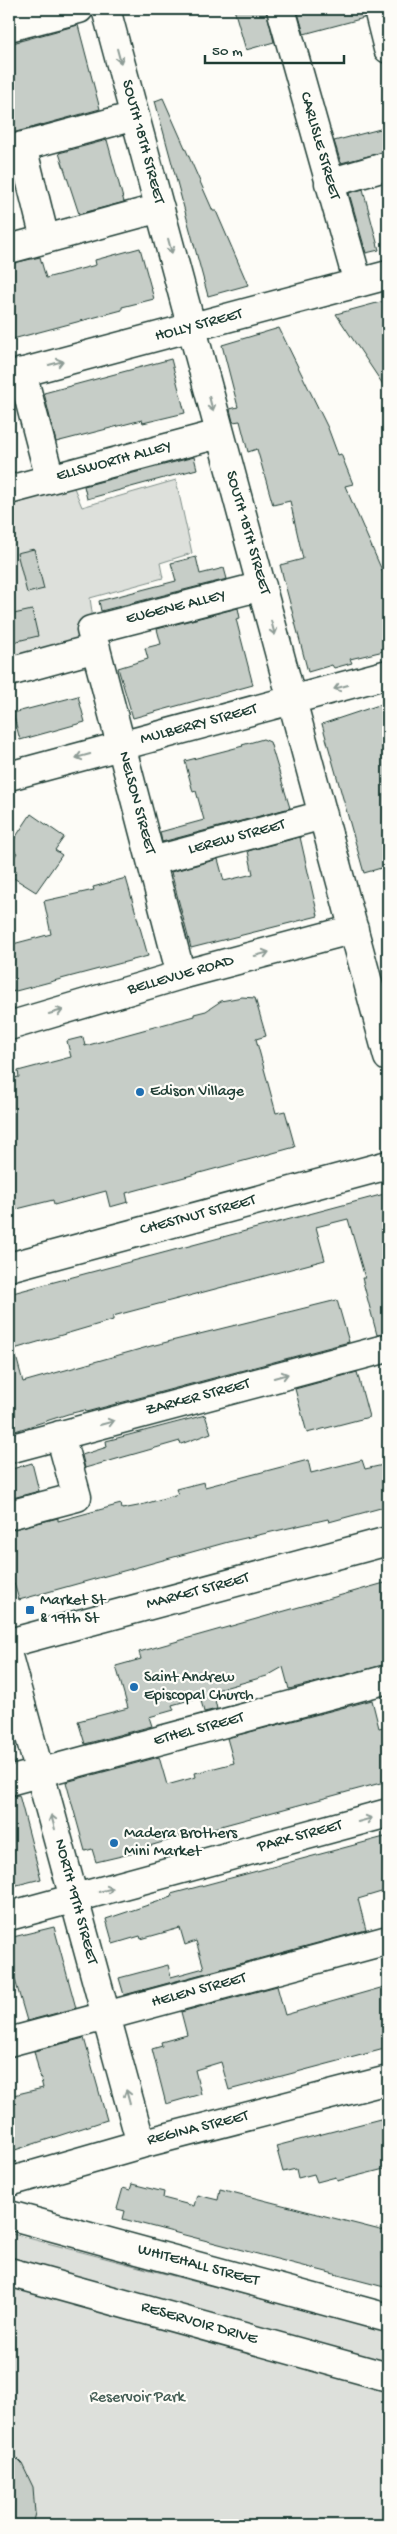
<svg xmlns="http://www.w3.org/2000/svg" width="397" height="2534" font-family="'Gochi Hand',sans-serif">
<rect width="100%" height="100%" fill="#fdfcf7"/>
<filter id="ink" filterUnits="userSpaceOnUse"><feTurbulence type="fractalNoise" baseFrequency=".02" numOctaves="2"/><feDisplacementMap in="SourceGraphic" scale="10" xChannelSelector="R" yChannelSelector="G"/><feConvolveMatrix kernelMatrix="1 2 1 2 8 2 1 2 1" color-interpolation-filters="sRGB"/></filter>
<g filter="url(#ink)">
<!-- green -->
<path fill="#dde0db" stroke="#7e8e88" d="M176 480 192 553 160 563 163 578 90 598 93 619 79 623 84 642 9 662V500L72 483 82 507Z
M9 2233 388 2332V2525H9Z"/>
<!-- building -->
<path fill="#c6cdc7" stroke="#1f3d34" d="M234 9H266L274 42 246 50Z
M297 9H363L364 18 304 34Z
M78 25 100 109 9 134V44Z
M163 98 213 211H216L248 285 208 296 155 101Z
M388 127V151L341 163 334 141Z
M107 140 124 202 79 214 59 153Z
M363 189 379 250 366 253 349 193Z
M140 248 154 299 122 307V310L9 340V264L40 257 46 278 96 265 95 260Z
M388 300V392L336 314Z
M279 328 328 428 338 455 341 454 353 484 345 486 388 584V650L350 659 352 663 334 668 332 665 308 672 280 565 303 559 290 501 273 505 257 449 248 452 240 421 233 422 230 409 238 407 222 345Z
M171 359 185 413 143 423 142 420 56 442 44 393Z
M194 457 197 469 87 499 84 486Z
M34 549 44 589 27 593 17 553Z
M196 557 200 574 224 568 227 579 101 611 99 601 176 581 171 563Z
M238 608 240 618 236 619 253 685 133 718 118 668 148 659 145 648 161 644 157 629Z
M32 610 38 636 9 643V615Z
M78 696 85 722 20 740 13 713Z
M388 702V866L364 873 322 724Z
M263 739 270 742 290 808 162 842 160 832 204 820 196 791 193 792 185 761 243 746 242 745Z
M31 814 64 837 55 850 62 855 36 892 12 877 17 871 9 865 17 853 9 847Z
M300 837 318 916 191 948 171 872 218 859 224 881 253 874 248 851Z
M126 878 148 956 12 992 9 981V945L51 934 44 901 94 890 93 887Z
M242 997 255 998 266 1036 256 1039 276 1113 285 1111 295 1147 126 1193 128 1202 110 1207 106 1191 54 1205 53 1200 9 1211V1079L19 1077 18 1071 71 1057 67 1041 83 1037 85 1046 194 1016V1014L206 1011 221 1001Z
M388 1193V1333L377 1335 362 1278H365L348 1219 316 1227 325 1260 113 1316V1320L14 1349 23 1382 151 1346 337 1300 349 1342 86 1412 85 1410 68 1414 9 1433V1294Z
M357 1372 369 1417 307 1433 295 1389Z
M205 1415 211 1433 181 1444 180 1441 85 1468 82 1455 107 1447 106 1441Z
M308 1460 311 1473 362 1460 365 1469 388 1464V1506L329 1522 328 1519 228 1542 19 1600 9 1566V1530L58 1518V1521L121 1504 122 1509 138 1506 178 1494 176 1489 204 1482 205 1487Z
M32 1463 39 1491 9 1499V1470Z
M388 1582V1664L289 1689 283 1667 267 1676 213 1691 217 1709 204 1712 200 1697 172 1705 174 1710 149 1717 152 1726 85 1744 78 1721 128 1708 116 1666 141 1659 139 1652Z
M372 1700 379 1728 388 1726V1781L180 1837 146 1847 147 1850 96 1862 92 1849 85 1851 66 1782 159 1757 167 1785 196 1777 195 1773 234 1763 227 1738Z
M19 1795 41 1879 9 1887V1796Z
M388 1836V1890L358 1899 366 1930 124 1995 119 1978 168 1965 171 1977 204 1968 196 1941 185 1945 180 1928 141 1939 140 1936 113 1944 106 1919 172 1897 171 1894Z
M54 1927 76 2008 27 2021 9 1959V1938Z
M277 1986 285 2015 384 1987 388 2003V2048L229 2090 221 2062 195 2070 201 2094 166 2104 152 2049 162 2046 161 2042 187 2035 181 2012Z
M84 2038 107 2120 9 2152V2096L43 2088 34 2051Z
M388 2117V2168L337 2181 336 2177 317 2182 314 2174 298 2178 296 2169 283 2172 276 2146Z
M132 2184 164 2192 163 2198 194 2206 197 2195 218 2200 220 2189 388 2232V2288L123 2219 125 2211 117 2209 123 2188 130 2190Z
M9 2451 22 2464 33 2487 35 2513 32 2525H9Z"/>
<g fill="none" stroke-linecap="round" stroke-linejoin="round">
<!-- minor casing -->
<g stroke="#1f3d34" stroke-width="31">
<path id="minor" d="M106 9 388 1057
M281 9 358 283
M378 9 388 49
M9 27 79 9
M22 146 45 239
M9 150 135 116
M329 183 388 166
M9 249 160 208
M22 372 50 479
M9 376 388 275
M9 490 219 434
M9 672 96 648
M9 776 388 674
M152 861 323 815
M181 975 91 630 262 586
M9 1026 181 975 354 929
M9 1267 388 1165
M9 1449 388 1348
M9 1515 77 1497 60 1435
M9 1660 141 2144
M9 1781 388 1679
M9 1916 388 1813
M9 2042 388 1940
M9 2182 141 2144 388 2080
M9 2215 388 2318
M9 2272 388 2377"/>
</g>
<!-- major casing -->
<g stroke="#1f3d34" stroke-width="31">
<path id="major" d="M9 1643 388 1541"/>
</g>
<!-- minor -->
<use href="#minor" stroke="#fdfcf7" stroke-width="28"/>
<!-- major -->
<use href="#major" stroke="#fdfcf7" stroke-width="28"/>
</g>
<!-- one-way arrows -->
<defs><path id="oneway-shaft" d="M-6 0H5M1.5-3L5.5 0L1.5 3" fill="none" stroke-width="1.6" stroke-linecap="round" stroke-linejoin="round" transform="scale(1.25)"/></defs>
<g stroke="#8e9c96">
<use href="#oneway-shaft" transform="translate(119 56) rotate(75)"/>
<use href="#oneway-shaft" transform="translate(170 246) rotate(75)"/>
<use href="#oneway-shaft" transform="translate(56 363) rotate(-15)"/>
<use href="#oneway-shaft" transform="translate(211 404) rotate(76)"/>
<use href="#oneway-shaft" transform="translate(273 628) rotate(75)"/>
<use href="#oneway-shaft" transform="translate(341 687) rotate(165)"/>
<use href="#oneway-shaft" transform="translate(83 756) rotate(165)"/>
<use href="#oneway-shaft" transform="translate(262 954) rotate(-15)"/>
<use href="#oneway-shaft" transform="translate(56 1012) rotate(-16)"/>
<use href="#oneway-shaft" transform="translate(281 1376) rotate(-15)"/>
<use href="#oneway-shaft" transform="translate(107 1423) rotate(-15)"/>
<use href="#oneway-shaft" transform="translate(365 1820) rotate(-15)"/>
<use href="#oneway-shaft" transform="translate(53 1822) rotate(-105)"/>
<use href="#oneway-shaft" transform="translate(106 1890) rotate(-15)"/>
<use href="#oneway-shaft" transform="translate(128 2097) rotate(-105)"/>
</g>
</g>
<!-- markers -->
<g fill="#1f6fb2" stroke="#fdfcf7" stroke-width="2">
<circle cx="140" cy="1092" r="5"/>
<rect x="25" y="1605" width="10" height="10" rx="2.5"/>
<circle cx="134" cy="1687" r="5"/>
<circle cx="114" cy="1843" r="5"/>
</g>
<g text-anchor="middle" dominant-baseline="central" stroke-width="4.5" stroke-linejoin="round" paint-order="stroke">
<!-- street labels -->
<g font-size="16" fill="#1f3d34" stroke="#fdfcf7">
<text transform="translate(142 142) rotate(75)">SOUTH 18TH STREET</text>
<text transform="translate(319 146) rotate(74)">CARLISLE STREET</text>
<text transform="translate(199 326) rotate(-15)">HOLLY STREET</text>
<text transform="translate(114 462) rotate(-15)">ELLSWORTH ALLEY</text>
<text transform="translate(247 533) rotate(74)">SOUTH 18TH STREET</text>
<text transform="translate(176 608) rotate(-14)">EUGENE ALLEY</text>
<text transform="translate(199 725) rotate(-15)">MULBERRY STREET</text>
<text transform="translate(136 803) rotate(75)">NELSON STREET</text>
<text transform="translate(237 838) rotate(-15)">LEREW STREET</text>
<text transform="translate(181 976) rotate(-16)">BELLEVUE ROAD</text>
<text transform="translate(198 1216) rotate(-15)">CHESTNUT STREET</text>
<text transform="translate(198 1398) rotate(-15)">ZARKER STREET</text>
<text transform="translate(198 1592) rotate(-15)">MARKET STREET</text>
<text transform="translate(199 1730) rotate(-15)">ETHEL STREET</text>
<text transform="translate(300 1837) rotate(-15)">PARK STREET</text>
<text transform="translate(75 1902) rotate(75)">NORTH 19TH STREET</text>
<text transform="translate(199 1991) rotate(-15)">HELEN STREET</text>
<text transform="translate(198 2129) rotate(-14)">REGINA STREET</text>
<text transform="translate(198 2266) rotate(15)">WHITEHALL STREET</text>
<text transform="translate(199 2324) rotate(16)">RESERVOIR DRIVE</text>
</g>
<!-- poi labels -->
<g font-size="16" fill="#1f3d34" stroke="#fdfcf7" text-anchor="start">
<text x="150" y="1092">Edison Village</text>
<text x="40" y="1601">Market St<tspan x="40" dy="18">&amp; 19th St</tspan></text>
<text x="144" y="1678">Saint Andrew<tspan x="144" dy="18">Episcopal Church</tspan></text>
<text x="124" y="1834">Madera Brothers<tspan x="124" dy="18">Mini Market</tspan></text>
</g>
<!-- park labels -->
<g font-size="16" fill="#455e55" stroke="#fdfcf7">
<text x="137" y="2398">Reservoir Park</text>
</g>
</g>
<!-- margin -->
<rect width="397" height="2534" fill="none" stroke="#fdfcf7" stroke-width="30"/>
<rect x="15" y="15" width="367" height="2504" fill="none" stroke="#1f3d34" stroke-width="2" filter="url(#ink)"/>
<!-- scale -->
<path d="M205 55v8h139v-8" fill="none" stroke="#1f3d34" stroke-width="2.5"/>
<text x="212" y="55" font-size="15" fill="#1f3d34" stroke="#fdfcf7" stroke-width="4" paint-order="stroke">50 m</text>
</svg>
